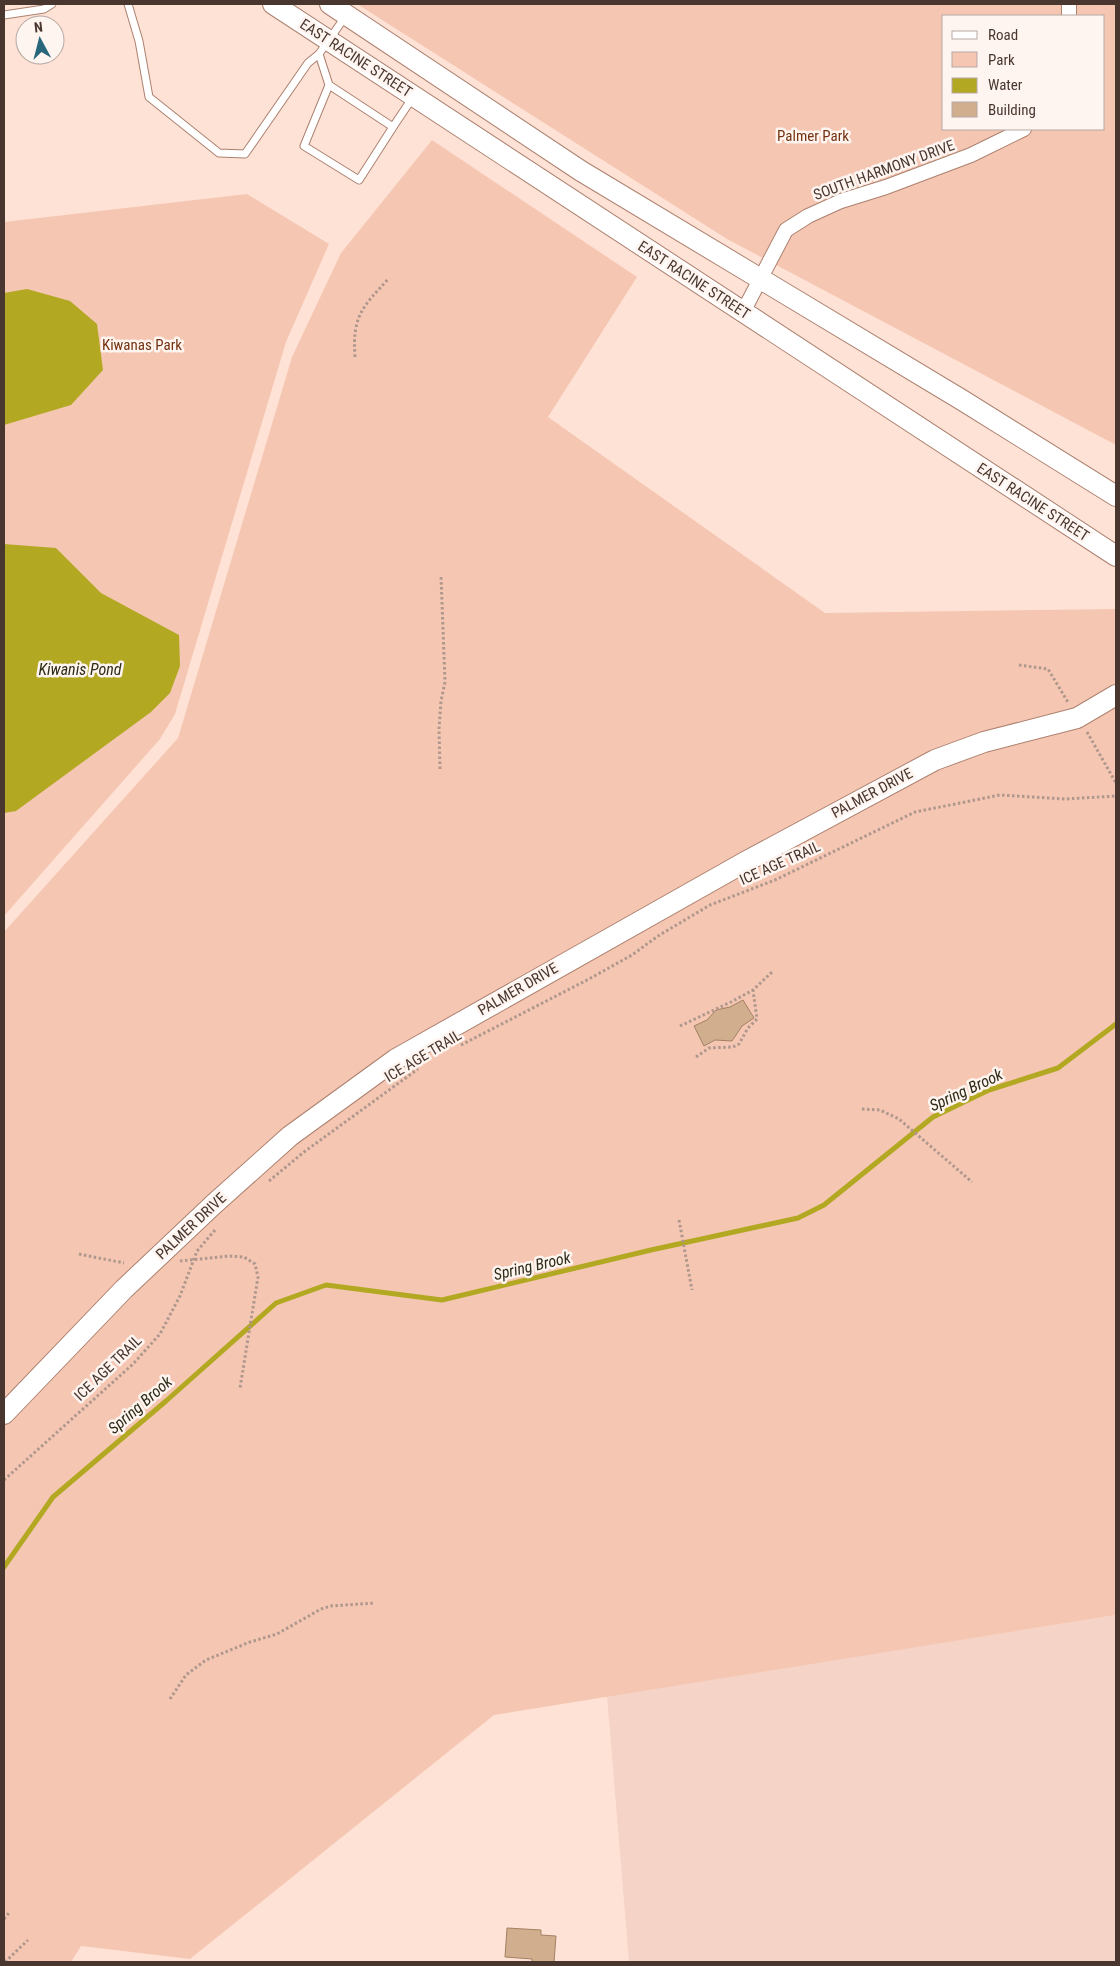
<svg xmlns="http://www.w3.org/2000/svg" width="1120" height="1966" font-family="'Roboto Condensed',sans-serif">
<rect width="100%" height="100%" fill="#ffe2d6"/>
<!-- built -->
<path fill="#f5d3c6" d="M1116 1615V1962H629L607 1696Z"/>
<!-- green -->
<path fill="#f5c7b3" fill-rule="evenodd" d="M357 4H1116V445L727 239ZM944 16H1104V129H944Z
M432 140 637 277 548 417 825 613 1116 609V1615L494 1715 190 1959 81 1946 71 1962H4V932L178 738 292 357 341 253Z
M247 194 329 244 286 342 175 714 160 739 4 916V222Z"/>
<!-- water -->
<path fill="#b3a821" d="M27 289 70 301 97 324 103 370 71 405 4 425V293Z
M4 544 56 548 101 593 179 635 180 666 170 693 151 712 16 811 4 813Z"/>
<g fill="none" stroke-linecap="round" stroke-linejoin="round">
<!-- stream -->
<path stroke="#b3a821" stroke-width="5" d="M4 1567 53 1497 166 1401 276 1303 326 1285 442 1300 651 1250 798 1218 824 1205 933 1117 989 1090 1058 1068 1116 1024"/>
</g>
<!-- building -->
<path fill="#d1ae8e" stroke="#a38163" d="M743 1000 754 1018 742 1026 732 1041 715 1040 704 1046 694 1026 707 1020 716 1010 730 1007Z
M507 1928 541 1930V1935L556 1936 554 1962H532V1959L505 1957Z"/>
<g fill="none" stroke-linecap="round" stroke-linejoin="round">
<!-- lane casing -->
<g stroke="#ac816f" stroke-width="9">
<path id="lane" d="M128 4 139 41 149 97 219 153 245 154 308 63 319 54 345 17
M4 15 44 9 52 4
M319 54 329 85 393 127 413 97
M329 85 304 146 359 180 393 127"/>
</g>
<!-- street casing -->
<g stroke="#ac816f" stroke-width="16">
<path id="street" d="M1069 4V16
M743 312 786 230 808 216 841 201 886 187 971 155 1024 129"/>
</g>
<!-- secondary casing -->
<g stroke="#ac816f" stroke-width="22">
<path id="secondary" d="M273 4 1116 556
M330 4 581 171 962 400 1116 496
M4 1414 124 1289 214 1204 290 1136 396 1059 745 862 935 760 984 742 1077 718 1116 695"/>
</g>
<!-- path -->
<path stroke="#af978d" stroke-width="3" stroke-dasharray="2.5 2.5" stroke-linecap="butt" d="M355 357C352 315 363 307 389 278
M1019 665 1048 669 1069 704
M1087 732 1116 783
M440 769 439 729 441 701 445 682 441 576
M680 1026 731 1002 753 990 772 972
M461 1045 589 979 632 955 658 936 710 905 775 880 915 812 1000 795 1065 799 1116 796
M696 1057 709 1048 733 1047 739 1044 748 1028 757 1019 753 990
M862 1109 880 1110 899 1119 972 1182
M269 1181 304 1152 418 1069
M679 1220 692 1290
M79 1254 124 1263
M180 1261 229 1256 244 1257 255 1264 258 1277 240 1388
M4 1480 133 1364 160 1334 180 1296 197 1251 215 1230
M170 1699 186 1675 206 1660 250 1642 277 1634 321 1609 331 1606 375 1603
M4 1919 9 1913
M5 1962 28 1940"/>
<!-- lane -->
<use href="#lane" stroke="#fff" stroke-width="7"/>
<!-- street -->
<use href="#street" stroke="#fff" stroke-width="14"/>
<!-- secondary -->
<use href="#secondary" stroke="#fff" stroke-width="20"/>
</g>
<g text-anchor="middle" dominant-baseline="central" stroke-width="5" stroke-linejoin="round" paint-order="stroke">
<!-- street labels -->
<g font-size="15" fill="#49372f" stroke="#fef4f0">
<text transform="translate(356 58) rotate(33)">EAST RACINE STREET</text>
<text transform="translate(884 170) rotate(-20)">SOUTH HARMONY DRIVE</text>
<text transform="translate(694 280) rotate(33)">EAST RACINE STREET</text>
<text transform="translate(1033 502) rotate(33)">EAST RACINE STREET</text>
<text transform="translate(872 793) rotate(-28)">PALMER DRIVE</text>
<text transform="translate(780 863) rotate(-24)">ICE AGE TRAIL</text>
<text transform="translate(518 989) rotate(-30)">PALMER DRIVE</text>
<text transform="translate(423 1056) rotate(-31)">ICE AGE TRAIL</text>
<text transform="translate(191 1226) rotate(-43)">PALMER DRIVE</text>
<text transform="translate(108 1368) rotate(-44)">ICE AGE TRAIL</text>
</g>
<!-- park labels -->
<g font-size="15" fill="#743210" stroke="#fef4f0">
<text x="813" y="136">Palmer Park</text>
<text x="142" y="345">Kiwanas Park</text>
</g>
<!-- water labels -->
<g font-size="16" font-style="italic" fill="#2e2c17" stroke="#fef4f0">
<text x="80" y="669">Kiwanis Pond</text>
<text transform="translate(966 1090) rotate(-25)">Spring Brook</text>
<text transform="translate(532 1266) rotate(-13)">Spring Brook</text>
<text transform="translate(140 1405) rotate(-41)">Spring Brook</text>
</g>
</g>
<!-- border -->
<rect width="1120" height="1966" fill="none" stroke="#49372f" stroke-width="10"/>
<!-- legend -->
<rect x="942" y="15" width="162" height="115" fill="#fef4f0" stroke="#b6a8a3"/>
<rect x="952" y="31" width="25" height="8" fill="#ffffff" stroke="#b6a8a3"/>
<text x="988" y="40" font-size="15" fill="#49372f">Road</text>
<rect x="952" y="52" width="25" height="15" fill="#f5c7b3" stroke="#b6a8a3"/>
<text x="988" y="65" font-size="15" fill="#49372f">Park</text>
<rect x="952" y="78" width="25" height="15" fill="#b3a821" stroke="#b6a8a3"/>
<text x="988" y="90" font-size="15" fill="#49372f">Water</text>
<rect x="952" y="102" width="25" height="15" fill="#d1ae8e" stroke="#b6a8a3"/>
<text x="988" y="115" font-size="15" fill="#49372f">Building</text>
<!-- north arrow -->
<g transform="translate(40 40) rotate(353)"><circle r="24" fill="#fef4f0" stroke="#b6a8a3"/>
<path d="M0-4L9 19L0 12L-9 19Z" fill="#28667c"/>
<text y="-8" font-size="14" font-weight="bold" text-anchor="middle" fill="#49372f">N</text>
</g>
</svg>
